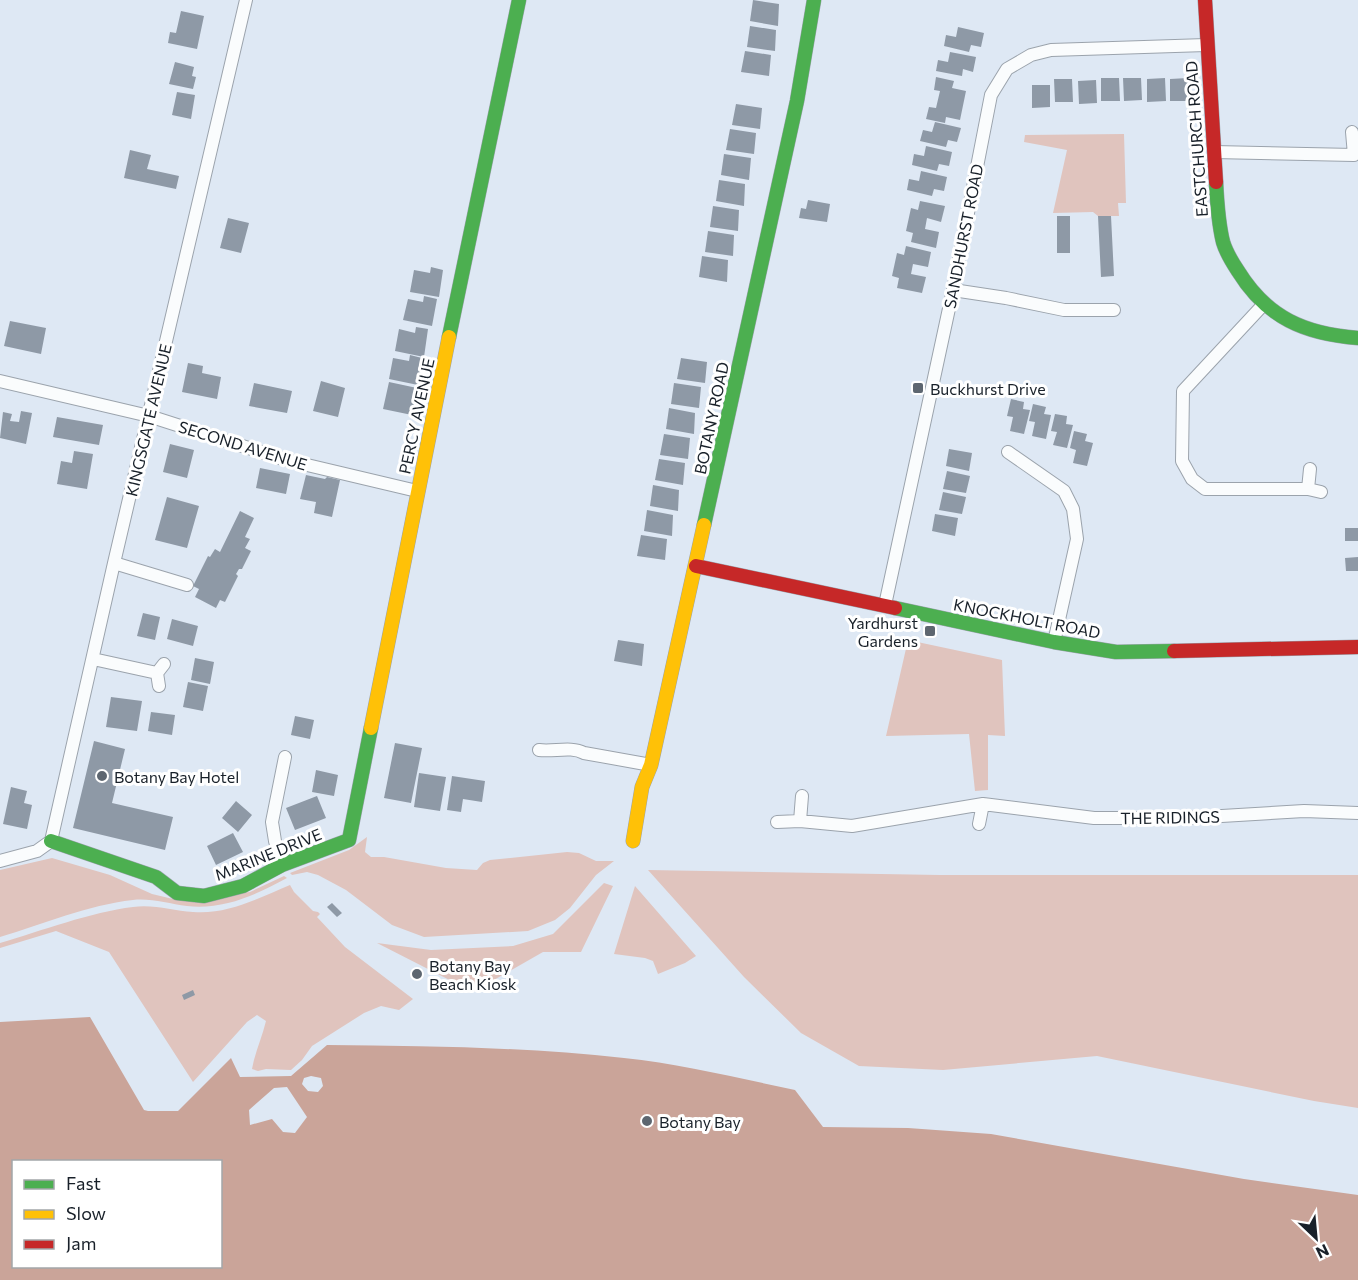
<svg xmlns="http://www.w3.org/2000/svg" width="1358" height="1280" font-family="Commissioner,sans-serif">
<rect width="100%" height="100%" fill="#dee8f4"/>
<!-- green -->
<path fill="#e0c4be" d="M1124 134 1126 203H1118L1119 216H1098L1093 212 1053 213 1067 150 1024 142 1025 135Z
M908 640 1002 660 1005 736 988 735V790L975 791 969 734 886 736Z
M367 837 365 852 371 857H384L446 868 477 870 483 863 490 860 567 852 579 853 596 861H614L596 875 570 908 555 920 528 931 424 937 392 925 346 890 318 875 307 872 292 875 290 873 349 850Z
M52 858 110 875 152 894 173 899 250 892 284 876 287 878C256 895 223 910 187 906 169 904 151 898 133 900 88 905 43 924 0 937V870Z
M648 870 940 875H1358V1108L1314 1101 1097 1056 943 1070 859 1066 801 1033 744 977Z
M604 883 613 886 581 952H543L473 992 377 943 431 950 513 946 553 934Z
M290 885 294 892 313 911 318 912 320 914 317 917 345 947 413 999 399 1010 381 1006 364 1013 312 1046 302 1060 291 1070 266 1069 258 1071 252 1069C255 1052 262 1038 266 1021L257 1015 247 1022 193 1082 109 952 56 931 0 948V943C41 931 91 912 133 907 154 904 173 911 193 912 227 915 259 898 290 885Z
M635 886 696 956 685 963 658 974 653 961 645 958 614 954Z"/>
<!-- water -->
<path fill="#caa499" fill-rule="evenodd" d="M90 1017 144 1110 148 1111H178L231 1058 240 1077 291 1076 327 1045C426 1046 525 1047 624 1058 681 1064 738 1078 795 1090L823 1127 908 1128 991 1134 1244 1179 1358 1195V1280H0V1022ZM311 1076 321 1078 323 1086 318 1092 308 1091 302 1084 304 1078ZM287 1087 307 1117 295 1133 283 1132 272 1119 250 1125 249 1110 274 1088ZM14 1162H220V1266H14Z"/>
<!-- building -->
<path fill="#8e99a6" d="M753 0 779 4 778 26 750 21Z
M181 11 204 16 197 49 168 43 170 32 176 33Z
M750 26 776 30 775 51 747 47Z
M958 27 984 33 981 47 971 45 969 52 944 46 946 35 956 37Z
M745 51 771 55 769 76 741 72Z
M950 52 976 57 973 72 963 69 962 76 936 71 938 60 948 62Z
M175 62 194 67 192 76 196 77 193 89 169 84Z
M936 77 954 81 952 88 966 91 960 120 946 117 945 123 926 119 929 107 936 108 940 91 934 90Z
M1101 78H1119L1120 101H1101Z
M1123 78H1141L1142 100 1124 101Z
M1165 78 1166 101 1147 102V79Z
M1188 78 1189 101H1170V79Z
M1054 79H1072L1073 102H1055Z
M1096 80 1097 103 1079 104 1078 81Z
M1032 85H1050V107L1032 108Z
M177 92 195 95 191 119 172 115Z
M736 104 762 108 760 129 732 125Z
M935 122 961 128 957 142 948 140 946 147 920 141 923 130 932 132Z
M730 129 756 133 754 154 726 150Z
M926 146 952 152 949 166 939 164 937 171 912 165 914 154 924 156Z
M130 150 151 155 147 169 179 176 176 189 124 178Z
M724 154 751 158 749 180 721 175Z
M921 171 947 177 944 191 934 189 932 196 907 190 909 179 919 181Z
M719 180 745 184 744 206 716 201Z
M808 200 830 204 827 222 799 218 801 208 806 209Z
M920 201 945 206 941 222 927 218 925 229 939 232 936 248 911 242 913 233 906 231 911 208 918 210Z
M713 206 739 210 738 231 710 227Z
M1057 216H1070V253H1057Z
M1098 216H1111L1114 276 1101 277Z
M228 218 249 223 241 253 220 248Z
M708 231 734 235 733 256 705 252Z
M906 246 931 252 928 267 913 264 911 274 926 277 922 293 897 288 899 278 892 276 897 253 904 255Z
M702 256 728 260 727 282 699 277Z
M431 267 443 270 439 297 410 292 414 270 430 273Z
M424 296 437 299 432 326 403 320 408 299 423 302Z
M10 321 46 328 41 354 4 346Z
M416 327 428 329 424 357 395 351 399 329 415 333Z
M410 355 422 358 418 385 389 379 393 358 409 361Z
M681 358 707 362 705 383 677 379Z
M188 363 203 366 202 373 221 377 217 399 182 392Z
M321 381 345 388 338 417 313 411Z
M389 382 417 388 412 415 383 409Z
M254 383 292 391 287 413 249 406Z
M674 383 701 387 699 408 671 404Z
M1011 399 1024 402 1023 409 1030 410 1024 434 1010 431 1013 417 1007 416Z
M1033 404 1046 407 1044 414 1051 415 1046 439 1032 436 1035 422 1029 421Z
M669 408 695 413 694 434 666 429Z
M21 411 32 413 26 444 0 438 3 412 12 414 10 421 19 422Z
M1055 414 1067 416 1066 424 1073 425 1067 448 1053 445 1057 432 1051 431Z
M57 417 103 425 99 445 53 437Z
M1074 431 1087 434 1085 441 1093 443 1087 466 1073 463 1076 450 1070 448Z
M664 434 690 438 688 459 660 455Z
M170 444 194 450 187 478 163 472Z
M949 449 972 453 969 471 946 466Z
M74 451 93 454 87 489 57 484 61 461 72 463Z
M659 459 685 463 683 485 655 480Z
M260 468 290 474 286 494 256 488Z
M947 471 970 476 966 493 943 489Z
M306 475 325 479 327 477 340 480 332 517 314 513 316 502 300 499Z
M653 485 679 490 678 511 650 506Z
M943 492 966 497 962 514 939 510Z
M167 497 199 506 187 548 155 540Z
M647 510 673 515 672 536 644 531Z
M240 511 254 518 245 537 250 539 245 548 251 551 242 569H239L236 574 238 576 225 602 220 600 216 608 195 597 199 589 193 586 208 556 210 557 215 549 220 552Z
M935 514 958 518 955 536 932 531Z
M1345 528H1358V541H1345Z
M641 535 667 539 665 560 637 556Z
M1358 557V571H1346L1345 558Z
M143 613 160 617 155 640 137 636Z
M172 619 198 626 193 646 167 639Z
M618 640 644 644 642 666 614 661Z
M195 658 214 662 210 684 191 680Z
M188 682 208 686 203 711 183 707Z
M111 697 142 701 137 731 106 727Z
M151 712 175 715 172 735 148 731Z
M295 716 314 720 310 739 291 735Z
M94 741 125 749 112 803 173 817 165 850 73 828Z
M395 743 422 748 411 803 384 798Z
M316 770 338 775 334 796 312 792Z
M419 773 446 777 440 811 414 807Z
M452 776 485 781 482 802 463 799 461 812 447 810Z
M11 787 27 791 24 803 32 805 27 829 3 824Z
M317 796 326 818 295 830 286 808Z
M236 801 252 815 238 832 222 818Z
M233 833 243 852 216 865 207 846Z
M332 903 342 913 337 917 327 907Z
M193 990 195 995 184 1000 182 995Z"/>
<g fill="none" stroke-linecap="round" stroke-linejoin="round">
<!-- street casing -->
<g stroke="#9ba3ac" stroke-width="14">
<path id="street" d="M1214 152 1354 155 1352 132
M953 290 1006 298 1064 310H1114
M1263 305 1183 391 1182 461 1192 479 1205 489H1308L1321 492
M0 381 149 416 286 460 417 491
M1008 452 1064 491 1073 509 1077 539 1054 642
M1308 489 1310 469
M114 563 187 585
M885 605 953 290 991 95 1007 69 1031 55 1051 50 1206 45
M93 659 157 673
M159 686 157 673 164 664
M539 750C554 752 571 746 584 753L651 765
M800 821 802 796
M777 822 800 821 852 826 983 804 1094 818H1188L1304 811 1358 813
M979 824 983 804
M0 861 37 851 51 841 114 563 246 0
M282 865 275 841 272 822 285 757"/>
</g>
<!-- fast casing -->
<g stroke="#9ba3ac" stroke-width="15">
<path id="fast" d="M1216 182C1217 202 1218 222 1223 242 1226 252 1232 262 1238 271 1267 318 1305 334 1358 338
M449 337 519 0
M704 525 797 101 814 0
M895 608 1054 642 1116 652 1174 651
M51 841 156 877 177 893 204 896 243 886 282 865 349 840 371 728"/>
</g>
<!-- slow casing -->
<g stroke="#9ba3ac" stroke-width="15">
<path id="slow" d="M371 728 449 337
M633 841 642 787 651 765 704 525"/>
</g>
<!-- jam casing -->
<g stroke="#9ba3ac" stroke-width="15">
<path id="jam" d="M1205 0 1216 182
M696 566 895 608
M1174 651 1358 647"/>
</g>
<!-- street -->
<use href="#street" stroke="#fafcfd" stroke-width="12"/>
<!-- fast -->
<use href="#fast" stroke="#4caf50" stroke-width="14"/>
<!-- slow -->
<use href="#slow" stroke="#ffc107" stroke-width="14"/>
<!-- jam -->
<use href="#jam" stroke="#c62828" stroke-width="14"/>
</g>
<!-- markers -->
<g fill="#5d6670" stroke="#fff" stroke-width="2">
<rect x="912" y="382" width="12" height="12" rx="3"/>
<rect x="924" y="625" width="12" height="12" rx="3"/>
<circle cx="102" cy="776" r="6"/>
<circle cx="417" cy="974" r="6"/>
<circle cx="647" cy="1121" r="6"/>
</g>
<g text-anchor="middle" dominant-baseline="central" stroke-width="6" stroke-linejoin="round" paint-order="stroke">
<!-- street labels -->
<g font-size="16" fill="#182029" stroke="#fff">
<text transform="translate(1196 139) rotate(-94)">EASTCHURCH ROAD</text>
<text transform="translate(963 236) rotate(-79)">SANDHURST ROAD</text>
<text transform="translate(416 416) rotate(-78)">PERCY AVENUE</text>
<text transform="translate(711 418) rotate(-78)">BOTANY ROAD</text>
<text transform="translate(148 420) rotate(-77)">KINGSGATE AVENUE</text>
<text transform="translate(243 445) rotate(17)">SECOND AVENUE</text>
<text transform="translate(1027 618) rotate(11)">KNOCKHOLT ROAD</text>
<text transform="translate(1170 817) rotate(-1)">THE RIDINGS</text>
<text transform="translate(268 854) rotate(-22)">MARINE DRIVE</text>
</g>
<!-- poi labels -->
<g font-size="16" fill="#182029" stroke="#fff" text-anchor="start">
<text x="930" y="388">Buckhurst Drive</text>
<text x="918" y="622" text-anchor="end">Yardhurst<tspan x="918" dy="18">Gardens</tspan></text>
<text x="114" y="776">Botany Bay Hotel</text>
<text x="429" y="965">Botany Bay<tspan x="429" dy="18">Beach Kiosk</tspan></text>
<text x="659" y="1121">Botany Bay</text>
</g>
</g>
<!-- legend -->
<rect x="12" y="1160" width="210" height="108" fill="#ffffff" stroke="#a3a6a9" stroke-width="1.5"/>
<rect x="24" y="1180" width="30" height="9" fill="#4caf50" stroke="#a3a6a9" stroke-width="1.5"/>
<text x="66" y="1190" font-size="18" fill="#182029">Fast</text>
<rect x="24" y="1210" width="30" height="9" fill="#ffc107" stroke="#a3a6a9" stroke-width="1.5"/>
<text x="66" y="1220" font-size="18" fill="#182029">Slow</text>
<rect x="24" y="1240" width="30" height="9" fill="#c62828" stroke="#a3a6a9" stroke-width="1.5"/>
<text x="66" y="1250" font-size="18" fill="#182029">Jam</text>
<!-- north arrow -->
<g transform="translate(1316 1238) rotate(154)" stroke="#ffffff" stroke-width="4.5" paint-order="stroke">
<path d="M0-4.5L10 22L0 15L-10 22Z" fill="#182029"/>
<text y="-9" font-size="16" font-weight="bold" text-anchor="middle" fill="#182029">N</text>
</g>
</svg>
